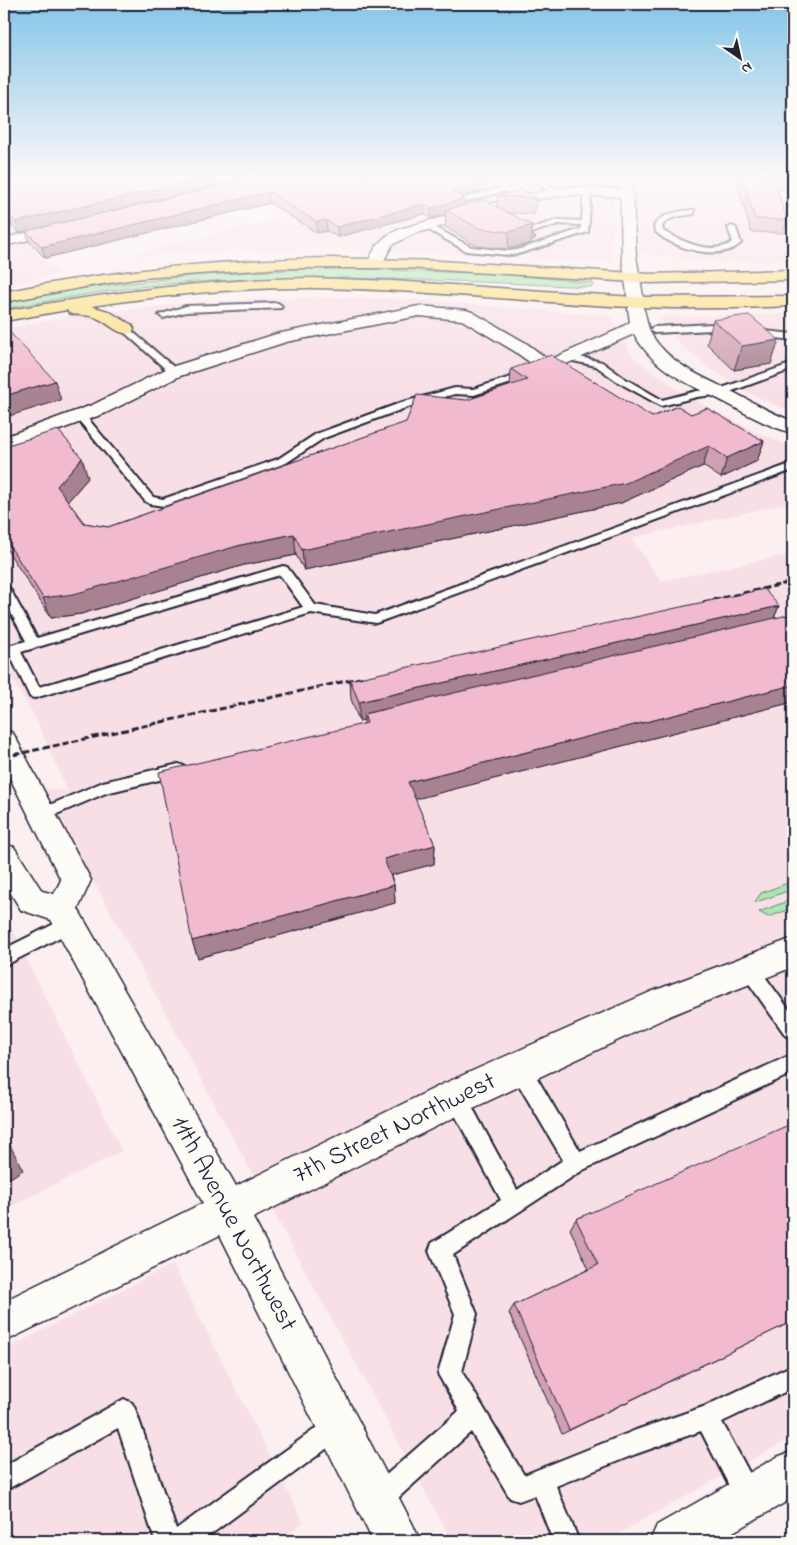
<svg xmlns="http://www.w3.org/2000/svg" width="797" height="1545" font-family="'Indie Flower',sans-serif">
<rect width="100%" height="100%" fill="#fbefef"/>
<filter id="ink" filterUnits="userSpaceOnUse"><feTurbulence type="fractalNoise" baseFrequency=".02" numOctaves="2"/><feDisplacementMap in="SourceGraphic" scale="10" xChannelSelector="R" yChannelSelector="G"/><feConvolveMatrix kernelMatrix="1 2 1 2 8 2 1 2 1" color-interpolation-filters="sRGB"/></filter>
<g filter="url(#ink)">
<!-- built -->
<path fill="#f8dfe5" d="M433 179H614L612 262 398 251 327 249 244 250 127 256Z
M634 179H793V259L723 263 639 253Z
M23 240 58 273 4 287V244Z
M317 297 403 299 610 316 633 357 688 397 756 432 793 447V502L631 538 661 581 793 554V1437L605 1541H452L43 788 68 792 35 717 4 666V330L71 316 177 304 255 299Z
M793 314V412L755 396 711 369 679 343 659 317Z
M4 910 25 957 122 1151 4 1210Z
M173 1264 303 1522 281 1541H4V1350Z"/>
<!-- green -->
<path fill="#a8e7b0" stroke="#658476" d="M324 268 504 274 593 283 592 287C451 281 309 272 168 284 113 289 58 299 4 309V304L52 292 190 276Z
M793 881V889L754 903 761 893Z
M793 899V908L771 916 768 917 759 912Z"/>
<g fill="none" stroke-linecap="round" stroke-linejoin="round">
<!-- service casing -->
<g stroke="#22223b" stroke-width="4">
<path id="service" d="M532 179H540L560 192 553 194Z
M506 186 510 188 509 190 464 202 473 206V210H467L454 201Z
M584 190 591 192 588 232 518 254 508 255 466 251 422 226 429 224 471 247 508 251 517 250 581 229V225L558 224 528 234 534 238 530 240 518 233 557 220 582 221Z
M691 210H694V214C682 216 669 216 662 226L663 231C683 242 712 256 733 242L728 228 732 226 736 228 741 243C721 262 674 249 656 232L654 226C662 213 677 212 691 210Z
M278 303 282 306 281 308 186 312 163 318 159 315 186 306Z
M713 324 733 328 735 330 730 333 713 330 654 333 649 330 654 327Z
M126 326 177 370V374H171L123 331V327Z
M755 330 793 334V340L752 335V331Z
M567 354 602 362 624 378 662 400 697 391 719 389 793 363V369L724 394 697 397 661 406 618 382 596 366 564 359 562 357Z
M530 371 535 374 533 376 474 395 455 394 411 406 324 438 286 463 164 506 150 504 145 501 76 417 77 415H85L153 497 163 499 278 459 316 434 403 402 455 388 473 389Z
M793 463V470L376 623 311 613 35 698 30 697 10 655 4 657V647L26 641 4 600V585L10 589 37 638 283 566 287 567 315 605 375 615ZM280 575 303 607 39 687 21 652Z
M179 764 184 766 186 770 184 774 106 793 43 820 38 818 35 814 38 810 103 782Z
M70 916 76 919 79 924 76 929 4 966V949Z
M749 961 755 963 793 1015V1039L786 1036 743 975 740 969 743 963Z
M793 1054V1073L583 1170 453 1255 477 1314 462 1372 524 1475 636 1430 703 1407 793 1365V1388L722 1422 757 1487 760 1496 757 1505 748 1508 739 1505 701 1431 636 1454 556 1486 579 1541H553L535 1495 519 1501 510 1498 471 1432 387 1508 378 1511 369 1508 366 1499 369 1490 459 1411 438 1374 455 1314 429 1251 432 1243 501 1200 449 1104 446 1097 449 1090 456 1087 463 1090 517 1190 563 1160 513 1075 511 1068 513 1061 520 1059 527 1061 580 1151Z
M124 1399 132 1403 136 1411 176 1529 329 1419 337 1415 345 1419 349 1427 345 1435 202 1541H155L118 1428 4 1491V1466Z"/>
</g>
<!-- minor casing -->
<g stroke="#22223b" stroke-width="3">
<path id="minor" d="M483 179H500L529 194 567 187 626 189 633 193 626 197 567 195 540 199 413 234 392 245 381 266H371L368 263C375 244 384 235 403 228L515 197Z
M63 224 68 225 70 228 68 231 4 246V238Z
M636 304 642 306C647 314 646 327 653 337 672 366 705 378 735 393 754 403 773 414 793 421V433C769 427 747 414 726 403 690 384 655 372 634 334L548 372 542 371 514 351 462 320 419 316 286 342 180 376 106 413 4 450V437L92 405 168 368 276 334 419 306 466 310 472 312 526 343 549 360 617 330 630 322 628 309 630 306Z
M793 1451V1498L717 1541H650L657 1525 777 1457Z"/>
</g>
<!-- tertiary casing -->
<g stroke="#22223b" stroke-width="3">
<path id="tertiary" d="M620 179H632L636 256 644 302 642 305H630L628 302 622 256Z"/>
</g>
<!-- secondary casing -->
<g stroke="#22223b" stroke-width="3">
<path id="secondary" d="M4 730 13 733 91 880 78 909 236 1186 443 1084 648 993 793 938V967L672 1015 469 1110 253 1218 413 1525 420 1541H373L220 1235 4 1342V1301L203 1203 51 920 21 910 4 882V844L14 847 42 891 54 894 61 880 4 766Z"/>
</g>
<!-- primary casing -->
<g stroke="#22223b" stroke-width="3">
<path id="primary" d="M329 258 440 261 650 274 793 270V280L650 283 408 268H282L142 278 96 285 4 302V292C111 270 219 260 329 258Z
M312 278 393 281 634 297 793 296V306C727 309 659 309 593 305 500 299 407 289 313 288 239 287 165 295 91 306L108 311 132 325 134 329 132 333C118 336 109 323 97 318 88 314 78 316 69 313L67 310 4 321V311C106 293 208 279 312 278Z"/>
</g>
<!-- service -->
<use href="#service" fill="#fdfcf7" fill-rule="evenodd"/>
<!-- minor -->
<use href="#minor" fill="#fdfcf7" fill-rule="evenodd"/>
<!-- tertiary -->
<use href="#tertiary" fill="#fdfcf7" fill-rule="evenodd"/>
<!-- secondary -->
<use href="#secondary" fill="#fdfcf7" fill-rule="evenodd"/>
<!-- primary -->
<use href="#primary" fill="#fde080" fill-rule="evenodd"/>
<!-- rail -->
<path stroke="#22223b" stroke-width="3" stroke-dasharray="7 3" stroke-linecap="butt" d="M703 602 793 582
M4 757 364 677"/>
</g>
<!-- wall -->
<path fill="#d0a0b2" stroke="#22223b" d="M4 179H244L19 233 12 226 4 228Z
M251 179H486L485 190 461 197 464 199V205L497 207 498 196 536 198 534 214 510 213 531 243 508 249 477 246 445 227 446 214 431 218 424 214 338 237 327 231 317 233 270 203 45 258 29 242 26 231Z
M736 179H793V190L777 189 787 220 783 233 751 232Z
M713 320 779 340 771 364 734 370 707 344Z
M511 369 652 417 691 414 764 441 757 461 721 478 703 466 621 503 304 570 296 555 244 565 81 614 51 618 4 545V446L88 478 68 501 84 523 108 527 510 386Z
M779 606 774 618 793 621V702L415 799 435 845 434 864 391 875 394 885 395 903 198 958 192 941 364 723V720L359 721 351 699 350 680Z
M576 1219 793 1321 562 1434 509 1313 514 1305 589 1269 570 1229Z"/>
<!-- shaded-wall -->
<path fill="#a98291" stroke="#22223b" d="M200 179H244L19 233 16 222Z
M486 179 485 190 452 200 453 190Z
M269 192 270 203 45 258 42 247Z
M464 199 463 209 446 210V214L431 218V208Z
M424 204V214L338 237 337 227Z
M9 216 12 226 4 228V217Z
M326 220 327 231 317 233V222Z
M532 225 531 243 508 249 509 232Z
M779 340 771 364 734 370 742 346Z
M55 381 61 400 6 417 4 411V396Z
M764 441 757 461 721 478 727 458Z
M709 446 703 466 621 503 304 570 302 550Z
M82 458 88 478 64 506 57 486Z
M294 534 296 555 244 565 81 614 51 618 43 598 241 545Z
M779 606 771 625 364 714V720L359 721V702Z
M793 685V702L408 801V782Z
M435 845 434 864 385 877 384 859Z
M394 885 395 903 198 958 192 941Z
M4 1134 23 1170 4 1182Z"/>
<!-- building -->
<path fill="#f2bacf" stroke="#22223b" d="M4 179H200L16 222 9 216 4 217Z
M251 179H486L453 190V192L464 199 431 208 424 204 337 227 326 220 317 222 269 192 42 247 26 231Z
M743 179H773L787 220 755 219Z
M521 190 536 198 498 196Z
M484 200 532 225 509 232 478 228 446 210Z
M749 315 779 340 742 346 713 320Z
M4 326 55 381 4 396Z
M551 355 652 417 678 406 691 414 707 408 764 441 727 458 709 446 626 483 302 550 294 534 241 545 74 594 43 598 4 537V446L58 430 82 458 57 486 84 523 108 527 406 422 417 395 467 400 527 380 511 369Z
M764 589 779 606 359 702 350 680 690 605Z
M788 615 793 621V685L408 782 435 845 384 859 394 885 192 941 159 772 367 723 364 714Z
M793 1123V1321L569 1430 514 1305 598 1265 576 1219Z"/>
</g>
<!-- sky -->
<linearGradient id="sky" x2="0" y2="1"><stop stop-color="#84c6e8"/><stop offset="0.45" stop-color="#fdf8f8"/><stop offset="1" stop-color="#fdf8f8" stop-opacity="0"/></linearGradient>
<rect width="797" height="396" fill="url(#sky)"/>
<g text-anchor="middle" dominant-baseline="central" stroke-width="4" stroke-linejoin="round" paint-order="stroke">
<!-- near-street labels -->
<g font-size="26" fill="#22223b" stroke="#fdfcf7">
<text transform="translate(395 1129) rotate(-26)">7th Street Northwest</text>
<text transform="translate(233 1224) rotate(62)">11th Avenue Northwest</text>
</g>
</g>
<!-- margin -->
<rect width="797" height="1545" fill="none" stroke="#fdfcf7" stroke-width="20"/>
<rect x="10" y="10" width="777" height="1525" fill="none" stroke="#22223b" stroke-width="2" filter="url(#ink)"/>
<!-- north arrow -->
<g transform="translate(740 58) rotate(146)" stroke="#fdfcf7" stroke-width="4" paint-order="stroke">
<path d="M0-4L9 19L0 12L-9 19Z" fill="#22223b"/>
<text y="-8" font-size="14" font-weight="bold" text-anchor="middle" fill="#22223b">N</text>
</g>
</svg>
